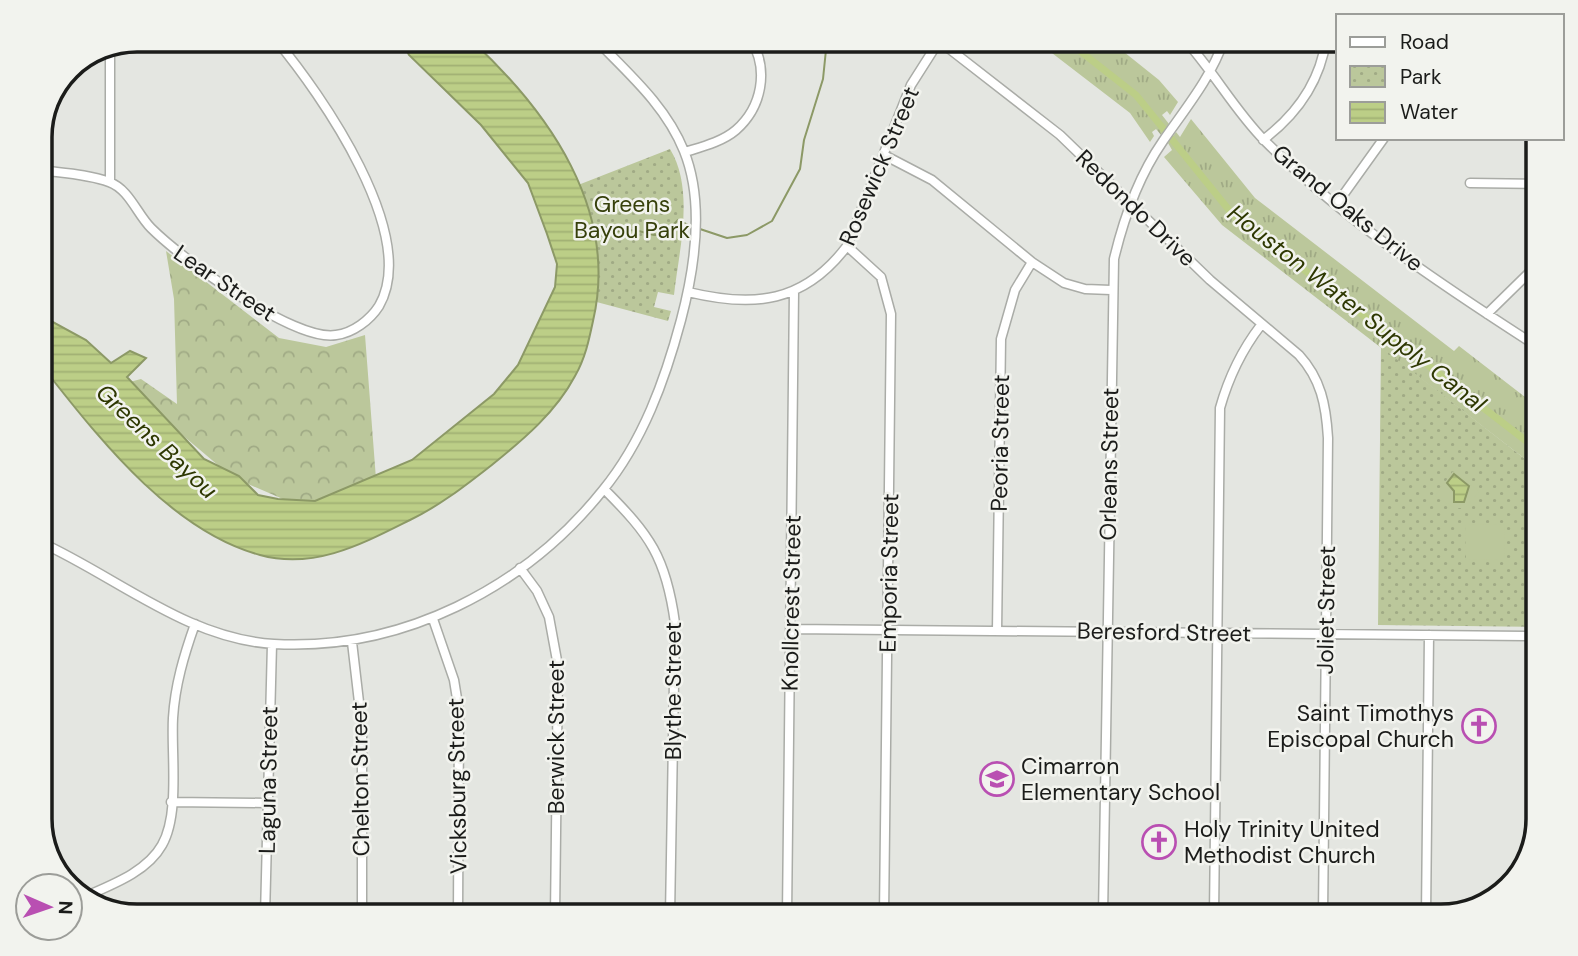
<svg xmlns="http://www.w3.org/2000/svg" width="1578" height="956" font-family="'DM Sans',sans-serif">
<defs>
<pattern id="grass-tufts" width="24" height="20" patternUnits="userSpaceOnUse" patternTransform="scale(1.75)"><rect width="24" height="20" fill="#bbc79b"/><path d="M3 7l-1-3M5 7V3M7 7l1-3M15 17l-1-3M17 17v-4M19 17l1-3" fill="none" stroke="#a0aa85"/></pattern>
<pattern id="forest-crowns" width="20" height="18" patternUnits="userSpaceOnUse" patternTransform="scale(1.75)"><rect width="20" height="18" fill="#bbc79b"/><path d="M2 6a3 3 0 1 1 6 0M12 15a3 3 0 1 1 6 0" fill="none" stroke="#a0aa85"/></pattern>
<pattern id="park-dots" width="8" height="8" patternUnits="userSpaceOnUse" patternTransform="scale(1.75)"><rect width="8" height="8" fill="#bbc79b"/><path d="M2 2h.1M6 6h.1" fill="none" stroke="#a0aa85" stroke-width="1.8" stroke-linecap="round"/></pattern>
<pattern id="water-rules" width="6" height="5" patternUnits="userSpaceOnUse" patternTransform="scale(1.75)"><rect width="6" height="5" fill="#bcce87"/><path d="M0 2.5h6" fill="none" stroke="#a1b074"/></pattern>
</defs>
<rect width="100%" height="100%" fill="#e4e6e1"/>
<!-- grass -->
<path fill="url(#grass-tufts)" d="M1035 40H1109L1159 80 1178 102 1170 115 1167 111 1162 115 1169 124 1161 135 1156 129 1152 132 1154 136 1150 142 1130 113Z
M1191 119 1255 198 1454 351 1459 346 1538 407V469L1222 225 1164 157 1172 150 1168 143 1176 132 1180 137Z"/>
<!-- forest -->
<path fill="url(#forest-crowns)" d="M166 251 279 338 326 347 365 335 376 479 299 506 232 477 122 384 141 379 177 404 174 299Z"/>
<!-- park -->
<path fill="url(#park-dots)" d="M670 149C695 190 679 250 674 295L658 292 654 307 671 311 668 321 589 300 573 187Z
M1381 347 1538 469V627L1378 625Z"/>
<!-- pitch -->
<path fill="#bbc79b" d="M1453 471 1479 491 1466 508H1455L1435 496Z
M1535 493H1538V601L1527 590Z
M1504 524 1505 559 1466 560 1465 525Z"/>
<!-- water -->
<path fill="url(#water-rules)" stroke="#8c9966" stroke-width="2" d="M401 40H471C549 112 619 210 593 321 589 340 585 359 575 376 556 412 524 439 493 464 466 485 441 505 410 520 362 544 314 570 260 555 175 532 105 446 53 380L40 373V315L86 340 111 363 130 351 146 358 127 377 204 459 239 476 258 495 278 499 315 501 412 460 494 394 518 365 555 287 557 264 547 234 528 183 481 125 409 55Z
M1454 474 1469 486 1464 502H1454V491L1447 483Z"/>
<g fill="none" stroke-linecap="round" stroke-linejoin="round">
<!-- stream -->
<path stroke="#8c9966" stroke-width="2" d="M700 229 727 238 747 235 772 221 800 169 804 140 823 79 827 40
M595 238C606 234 617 230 629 230 657 231 654 246 678 220L688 225"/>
<!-- canal -->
<path stroke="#bcce87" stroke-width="7" d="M1066 40 1136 95 1233 215 1538 450"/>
<!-- minor casing -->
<g stroke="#aaaca7" stroke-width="11">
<path id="minor" d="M938 40 1060 135 1210 280 1299 355C1321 379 1326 405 1328 438L1323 916
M1185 40C1214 72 1235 111 1265 141 1345 221 1443 286 1538 347
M1263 140C1296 115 1320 82 1326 40
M685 152C701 147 722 142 736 130 762 107 769 70 751 40
M884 155 932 180 1032 262 1064 283 1085 289 1111 290
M40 170C62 173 88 174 109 182 129 189 137 214 151 228 182 259 294 342 336 335 353 333 370 320 379 306 420 235 321 94 276 40
M110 182V52
M1470 183 1538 184
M1336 205 1384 138
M847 246 881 277 891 314 884 916
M688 292C754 308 804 303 847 246L911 85 939 41
M1487 314 1538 264
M604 489C650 535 666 557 675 623L670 916
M40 542C117 577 187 639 274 644 401 651 524 589 603 490 643 441 665 380 681 320 695 267 705 203 684 151 666 106 629 74 596 40
M520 568 537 591 549 617 558 666 555 916
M433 619 454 680 459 711 458 916
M791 629 1538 636
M997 631 1001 339 1015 290 1032 262
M352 642 362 728V916
M171 802 267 803
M1530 849 1532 636
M84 897C111 885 147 872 162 845 180 814 171 753 173 718 175 685 184 655 195 624
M265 916 272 644
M787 916 794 291
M1103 916 1114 259C1124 217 1138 177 1163 141 1185 109 1211 78 1224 40
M1214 916 1220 408C1229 376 1241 351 1261 325
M1426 916 1429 635"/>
</g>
<!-- minor -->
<use href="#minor" stroke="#fff" stroke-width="8"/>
</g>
<!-- icons -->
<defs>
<g id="church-ring" transform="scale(1.75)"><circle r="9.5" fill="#f2f3ee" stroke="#b94fb2" stroke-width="1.5"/><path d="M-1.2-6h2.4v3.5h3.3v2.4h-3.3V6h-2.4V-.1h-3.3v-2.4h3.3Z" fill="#b94fb2"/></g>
<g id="school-ring" transform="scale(1.75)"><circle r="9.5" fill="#f2f3ee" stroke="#b94fb2" stroke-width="1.5"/><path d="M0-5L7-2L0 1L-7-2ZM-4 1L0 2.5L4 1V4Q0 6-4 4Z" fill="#b94fb2"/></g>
</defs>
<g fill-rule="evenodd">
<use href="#church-ring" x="1479" y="726"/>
<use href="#school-ring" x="997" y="779"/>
<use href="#church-ring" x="1159" y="842"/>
</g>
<g text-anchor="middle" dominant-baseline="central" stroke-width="5" stroke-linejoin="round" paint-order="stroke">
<!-- street labels -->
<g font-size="23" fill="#1b1c1a" stroke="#f2f3ee">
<text transform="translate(879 166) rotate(-67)">Rosewick Street</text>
<text transform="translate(1136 208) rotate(44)">Redondo Drive</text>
<text transform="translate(1348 208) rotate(39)">Grand Oaks Drive</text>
<text transform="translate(225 283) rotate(34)">Lear Street</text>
<text transform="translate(1000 443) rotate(-89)">Peoria Street</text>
<text transform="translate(1109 464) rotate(-89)">Orleans Street</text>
<text transform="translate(889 573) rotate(-89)">Emporia Street</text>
<text transform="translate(791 603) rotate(-89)">Knollcrest Street</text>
<text transform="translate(1326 610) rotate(-89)">Joliet Street</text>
<text transform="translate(1164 632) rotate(1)">Beresford Street</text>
<text transform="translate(673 691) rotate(-90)">Blythe Street</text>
<text transform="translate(556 737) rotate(-90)">Berwick Street</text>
<text transform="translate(360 779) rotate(-91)">Chelton Street</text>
<text transform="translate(268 780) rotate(-89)">Laguna Street</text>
<text transform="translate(457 786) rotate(-91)">Vicksburg Street</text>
</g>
<!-- park labels -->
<g font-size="23" fill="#36400b" stroke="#f2f3ee">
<text x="632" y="204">Greens<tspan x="632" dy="26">Bayou Park</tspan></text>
</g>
<!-- poi labels -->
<g font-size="23" fill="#1b1c1a" stroke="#f2f3ee" text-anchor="start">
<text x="1454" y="713" text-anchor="end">Saint Timothys<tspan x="1454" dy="26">Episcopal Church</tspan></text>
<text x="1021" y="766">Cimarron<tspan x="1021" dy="26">Elementary School</tspan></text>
<text x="1184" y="829">Holy Trinity United<tspan x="1184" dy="26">Methodist Church</tspan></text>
</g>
<!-- water labels -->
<g font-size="24" font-style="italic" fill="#2e3802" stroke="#f2f3ee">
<text transform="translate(1357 308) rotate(38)">Houston Water Supply Canal</text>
<text transform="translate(157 441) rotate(43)">Greens Bayou</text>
</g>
</g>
<!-- crop -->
<path d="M0 0H1578V956H0ZM137 52H1441A85 85 0 0 1 1526 137V819A85 85 0 0 1 1441 904H137A85 85 0 0 1 52 819V137A85 85 0 0 1 137 52Z" fill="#f2f3ee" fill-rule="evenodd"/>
<path fill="none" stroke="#1b1c1a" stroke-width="3.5" d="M137 52H1441A85 85 0 0 1 1526 137V819A85 85 0 0 1 1441 904H137A85 85 0 0 1 52 819V137A85 85 0 0 1 137 52Z"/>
<!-- legend -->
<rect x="1336" y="14" width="228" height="126" fill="#f2f3ee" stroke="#9c9d99" stroke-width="2"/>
<rect x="1350" y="37" width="35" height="10" fill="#ffffff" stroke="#9c9d99" stroke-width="2"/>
<text x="1400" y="49" font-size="21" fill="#1b1c1a">Road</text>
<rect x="1350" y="66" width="35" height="21" fill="url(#park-dots)" stroke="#9c9d99" stroke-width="2"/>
<text x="1400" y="84" font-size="21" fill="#1b1c1a">Park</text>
<rect x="1350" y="102" width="35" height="21" fill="url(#water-rules)" stroke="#9c9d99" stroke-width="2"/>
<text x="1400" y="119" font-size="21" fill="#1b1c1a">Water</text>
<!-- north arrow -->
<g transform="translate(49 907) rotate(92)"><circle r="33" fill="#f2f3ee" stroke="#9c9d99" stroke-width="2"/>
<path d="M0-5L12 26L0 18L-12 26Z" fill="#b94fb2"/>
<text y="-10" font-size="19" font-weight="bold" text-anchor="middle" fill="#1b1c1a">N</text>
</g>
</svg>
